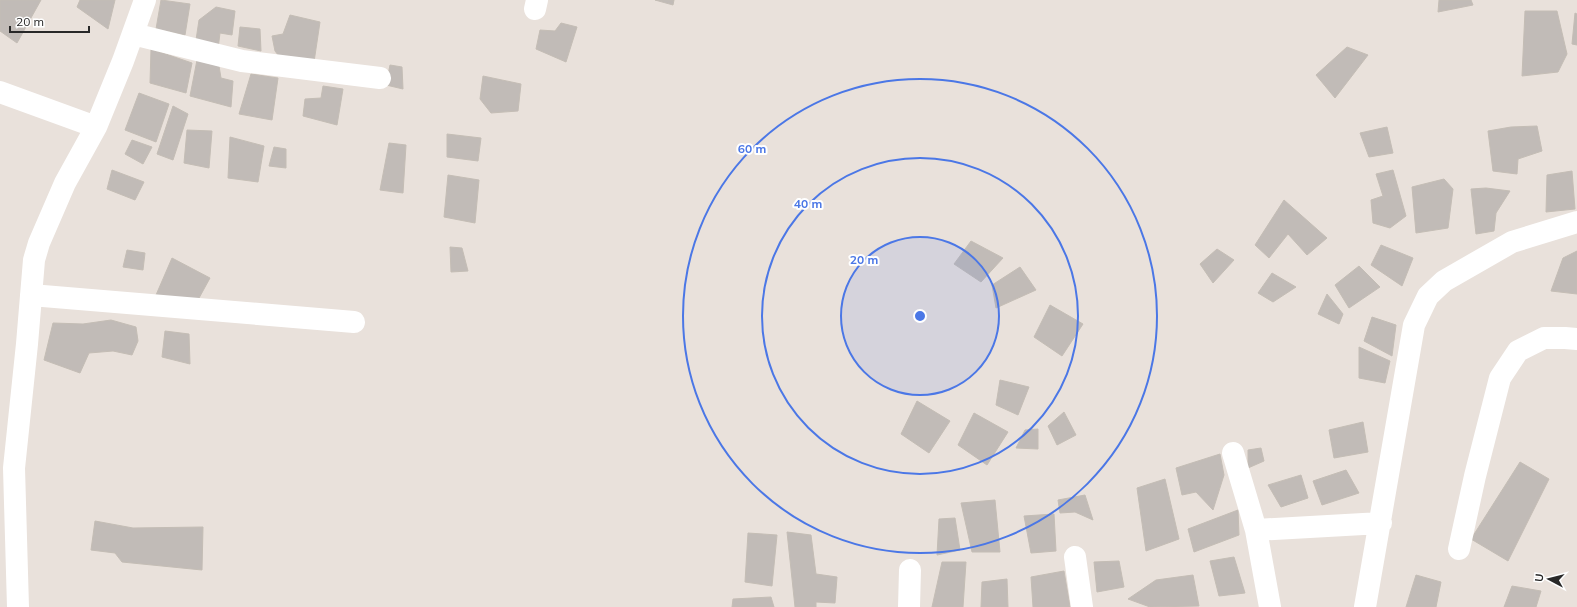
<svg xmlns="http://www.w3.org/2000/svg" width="1577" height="607" font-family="Mulish,sans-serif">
<rect width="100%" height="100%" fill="#e9e1db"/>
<!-- building -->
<path fill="#c1bbb7" stroke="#c4bdb5" d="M0 0H41L17 43 0 31Z
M80 0H115L108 29 77 7Z
M161 0 190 4 185 35 156 29Z
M655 0H674L673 5Z
M1439 0H1471L1473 5 1438 12Z
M216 7 235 11 232 35 220 33 218 49 196 40 199 20Z
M1525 11H1557L1567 54 1558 72 1522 76Z
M1575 13 1577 14V45L1572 44Z
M290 15 320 22 314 62 282 60 275 51 272 36 283 34Z
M561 23 577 27 566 62 536 49 540 30 555 31Z
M240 27 260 29 261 51 238 46Z
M1347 47 1368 55 1335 98 1316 75Z
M151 49 192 63 186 93 150 83Z
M197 60 219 66 221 78 233 81 231 107 190 96Z
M390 65 402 67 403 89 386 85Z
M251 74 278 78 272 120 239 114Z
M483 76 521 84 518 111 491 113 480 99Z
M323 86 343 89 337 125 303 116 305 99 321 98Z
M139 93 169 104 156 142 125 130Z
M173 106 188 114 173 160 157 154Z
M1537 126 1542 151 1518 159 1517 174 1493 171 1488 131 1511 127Z
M1387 127 1393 153 1369 157 1360 133Z
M187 130 212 131 209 168 184 163Z
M447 134 481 138 478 161 447 157Z
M230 137 264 146 258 182 228 178Z
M132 140 152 147 143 164 125 154Z
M389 143 406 145 403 193 380 190Z
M274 147 286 149V168L269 166Z
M112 170 144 182 135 200 107 189Z
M1393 170 1406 216 1390 228 1373 223 1371 200 1383 196 1376 174Z
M1572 171 1575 209 1546 212 1547 175Z
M448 175 479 180 475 223 444 217Z
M1444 179 1453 189 1448 228 1416 233 1412 187Z
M1486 188 1510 191 1496 213 1494 231 1476 234 1471 189Z
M1284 200 1327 238 1307 255 1288 234 1269 258 1255 245Z
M971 241 1003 258 981 282 954 264Z
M1381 245 1413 258 1402 286 1371 265Z
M450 247 462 248 468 271 451 272Z
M1217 249 1234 260 1213 283 1200 264Z
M127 250 145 253 143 270 123 267Z
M1577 251V294L1551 291 1563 258Z
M172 258 210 278 193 309 156 295Z
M1359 266 1380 287 1349 308 1335 285Z
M1020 267 1036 290 996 308 992 285Z
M1272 273 1296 287 1273 302 1258 293Z
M1327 294 1343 314 1339 324 1318 314Z
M1050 305 1083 324 1062 356 1034 337Z
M1372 317 1396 325 1392 356 1364 341Z
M111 320 136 327 138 341 132 355 113 351 89 353 80 373 44 360 53 323 83 324Z
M165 331 189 334 190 364 162 357Z
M1359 347 1390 361 1385 383 1359 378Z
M1000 380 1029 387 1018 415 996 405Z
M917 401 950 421 929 453 901 434Z
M1064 412 1076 435 1057 445 1048 426Z
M974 413 1008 432 987 465 958 445Z
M1363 422 1368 452 1334 458 1329 430Z
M1038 429V449L1016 448 1025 430Z
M1261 448 1264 461 1248 468V450Z
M1220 454 1224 475 1213 510 1196 492 1182 495 1176 468Z
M1520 462 1549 479 1508 561 1471 539Z
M1346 470 1359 493 1322 505 1313 481Z
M1301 475 1308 498 1281 507 1268 485Z
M1165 479 1179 539 1146 551 1137 488Z
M1085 495 1093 520 1075 512 1060 513 1058 500Z
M995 500 1000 552H972L961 503Z
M1238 510 1239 535 1194 552 1188 529Z
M1054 514 1056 551 1031 553 1024 516Z
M955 518 960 550 937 555 939 519Z
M95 521 133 528 203 527 202 570 122 562 115 553 91 550Z
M787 532 811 535 816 574 837 577 835 603 816 602V607H795Z
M748 533 777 535 772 586 745 582Z
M1234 557 1245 593 1219 596 1210 561Z
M1119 561 1124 587 1097 592 1094 562Z
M942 562H966L963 607H932Z
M1064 571 1070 607H1033L1031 577Z
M1193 575 1199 606 1150 607 1128 599 1156 580Z
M1416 575 1441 582 1436 607H1406Z
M1007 579 1008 607H981L982 582Z
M1512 586 1541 591 1536 607H1504Z
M771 597 774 607H732L733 599Z"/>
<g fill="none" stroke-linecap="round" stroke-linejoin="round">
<!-- minor -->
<path stroke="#fff" stroke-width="22" d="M535 9 537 0
M133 34 242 61 380 78
M0 92 96 127
M31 295 354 322
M1233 453 1256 530 1270 607
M1256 530 1381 523
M1459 549 1475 476 1500 378 1518 351 1544 338H1565L1577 339
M1075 557 1082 607
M18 607 14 468 27 344 34 260 39 243 65 183 96 127 123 61 145 0
M909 607 910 570
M1365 607 1414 325 1428 296 1444 281 1512 242 1577 222"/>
</g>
<!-- distance rings -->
<circle cx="920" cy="316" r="79" fill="#4b77e6" fill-opacity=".12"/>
<g fill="none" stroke="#4b77e6" stroke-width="2">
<circle cx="920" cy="316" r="79"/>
<circle cx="920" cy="316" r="158"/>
<circle cx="920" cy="316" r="237"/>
</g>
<circle cx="920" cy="316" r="6" fill="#4b77e6" stroke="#fff" stroke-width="2"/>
<g font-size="12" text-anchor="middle" font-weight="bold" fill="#4b77e6" stroke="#fff" stroke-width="4" stroke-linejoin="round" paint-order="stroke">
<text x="752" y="153">60 m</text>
<text x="808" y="208">40 m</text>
<text x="864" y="264">20 m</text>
</g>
<!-- north arrow -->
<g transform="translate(1549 579) rotate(277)" stroke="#ffffff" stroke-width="3" paint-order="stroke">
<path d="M0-3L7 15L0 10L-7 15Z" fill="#282828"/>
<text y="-6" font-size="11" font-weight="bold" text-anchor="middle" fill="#282828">U</text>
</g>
<!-- scale -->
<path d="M10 26v6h79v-6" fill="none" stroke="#282828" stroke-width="2"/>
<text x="16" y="26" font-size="12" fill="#282828" stroke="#ffffff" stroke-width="3" paint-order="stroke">20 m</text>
</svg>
